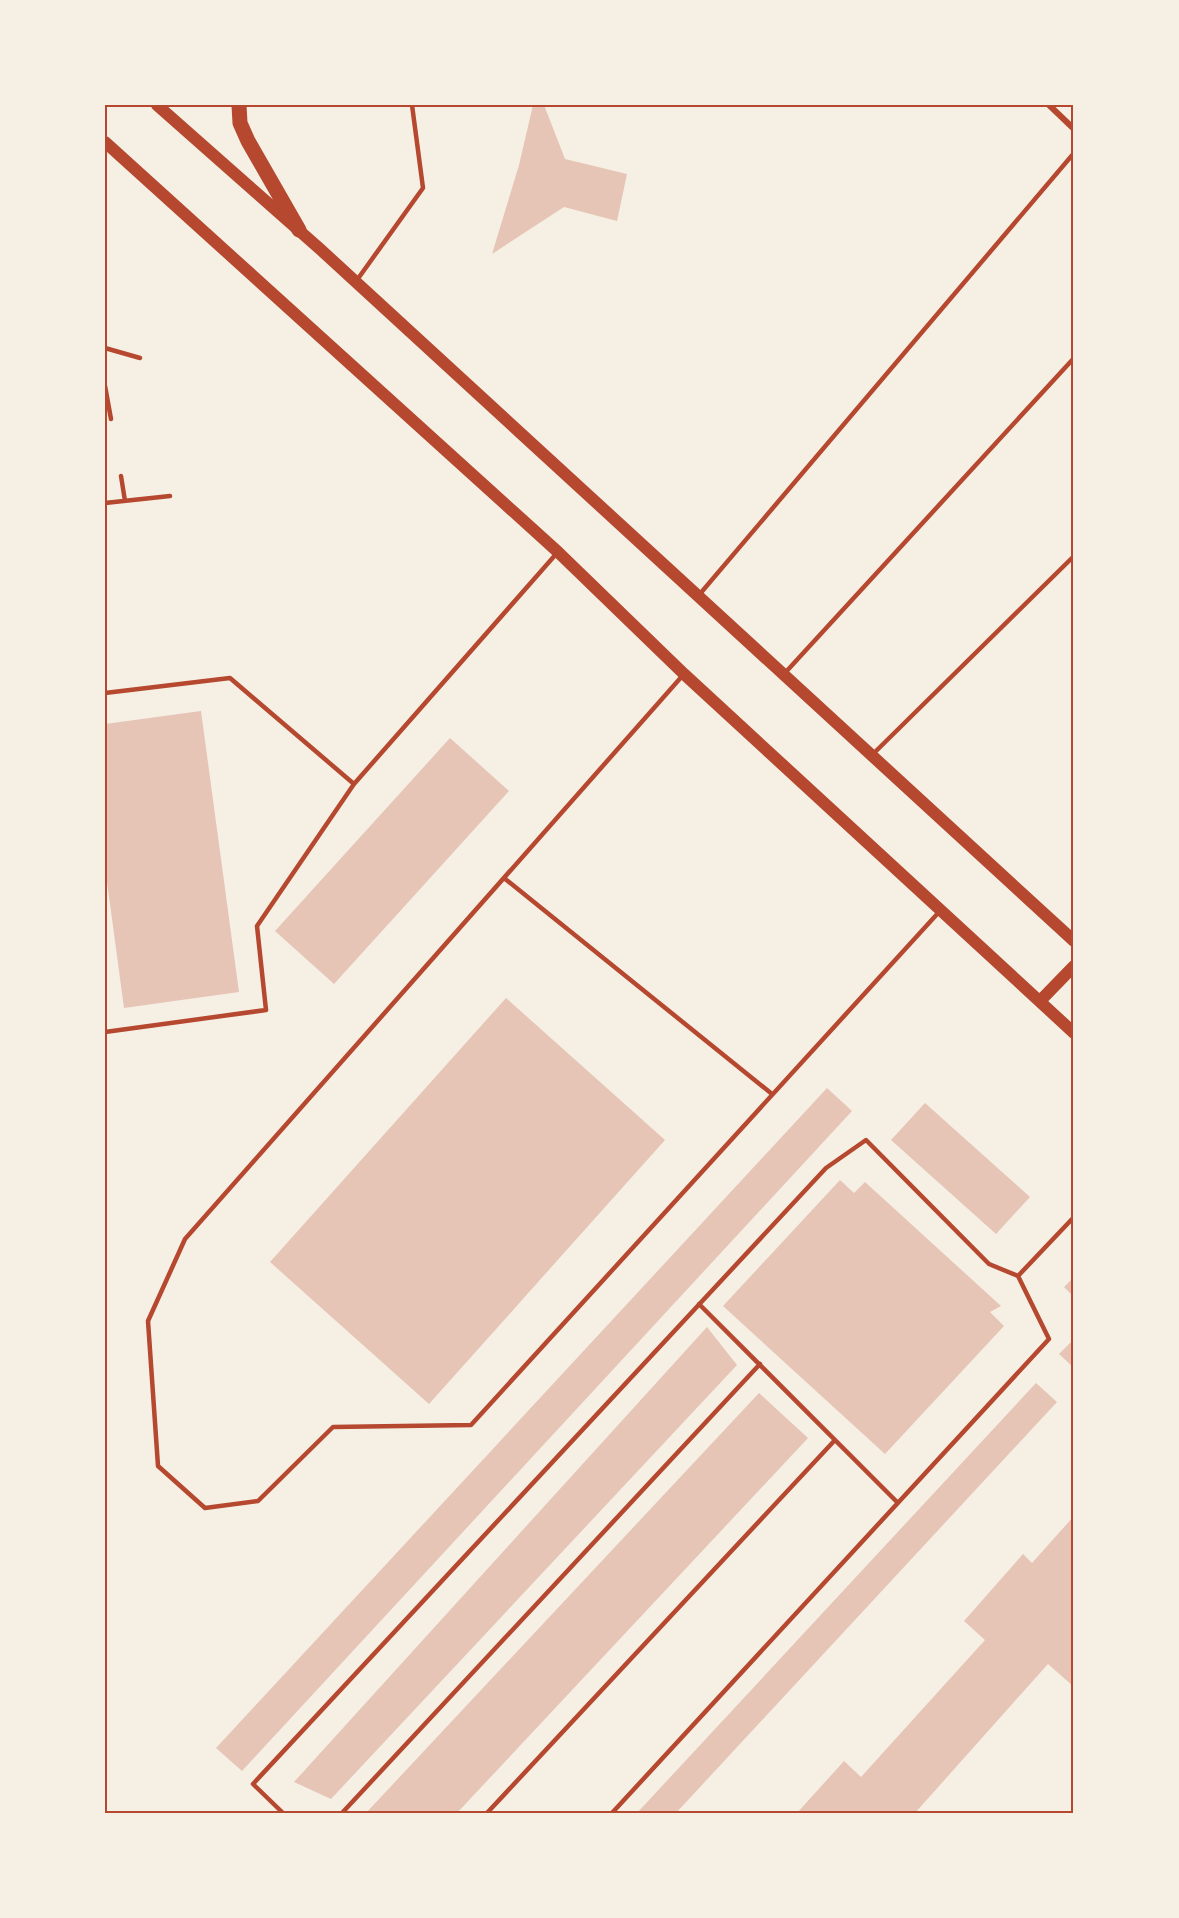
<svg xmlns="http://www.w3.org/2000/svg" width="1179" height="1918" font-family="'Titillium Web',sans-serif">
<rect width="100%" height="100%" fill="#f6efe4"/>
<!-- building -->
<path fill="#e6c5b7" d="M533 105H544L565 159 627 174 617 221 564 207 492 254 519 165Z
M201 711 239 992 124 1008 105 867V724Z
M450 738 509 791 334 984 275 931Z
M506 998 665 1140 429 1404 270 1262Z
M827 1088 852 1111 242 1771 216 1748Z
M925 1103 1030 1197 996 1234 891 1140Z
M840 1180 854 1193 865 1182 1001 1306 990 1312 1004 1326 885 1454 723 1306Z
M1074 1277V1297L1064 1287Z
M707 1327 737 1365 331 1799 294 1782Z
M1074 1339V1368L1059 1354Z
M1036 1383 1057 1402 676 1813H637Z
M759 1393 808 1438 457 1813H366Z
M1074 1516V1687L1048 1664 915 1813H797L844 1761 861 1777 985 1640 964 1621 1023 1554 1032 1563Z"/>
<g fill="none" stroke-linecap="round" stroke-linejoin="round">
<!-- service -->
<path stroke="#b5482f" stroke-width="4.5" d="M357 280 423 188 412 105
M105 348 140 358
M105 386 111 419
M121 476 125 501
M105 503 170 496
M699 595 1074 153
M684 674 185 1239 148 1321 158 1466 205 1508 258 1501 333 1427 471 1425 939 912
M784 674 1074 358
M105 693 230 678 354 784 557 553
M873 754 1074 556
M504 878 772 1094
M105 1032 266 1010 257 926 354 784
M1018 1276 1074 1217
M699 1304 898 1503
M283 1813 253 1784 826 1168 866 1140 989 1264 1018 1276 1049 1339 612 1813
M342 1813 760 1364
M487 1813 835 1440"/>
<!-- minor -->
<path stroke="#b5482f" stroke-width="6" d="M1049 105 1074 129"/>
<!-- secondary -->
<path stroke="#b5482f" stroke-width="12" d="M157 105 320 249 1074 941
M105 142 558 552 684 674 1074 1033
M1040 1001 1074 966"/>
<!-- primary -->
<path stroke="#b5482f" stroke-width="15" d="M239 105 240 123 248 141 299 230"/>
</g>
<!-- border -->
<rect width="1179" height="1918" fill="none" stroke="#f6efe4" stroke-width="213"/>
<rect x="106" y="106" width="966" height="1706" fill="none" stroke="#b5482f" stroke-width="2"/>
</svg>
